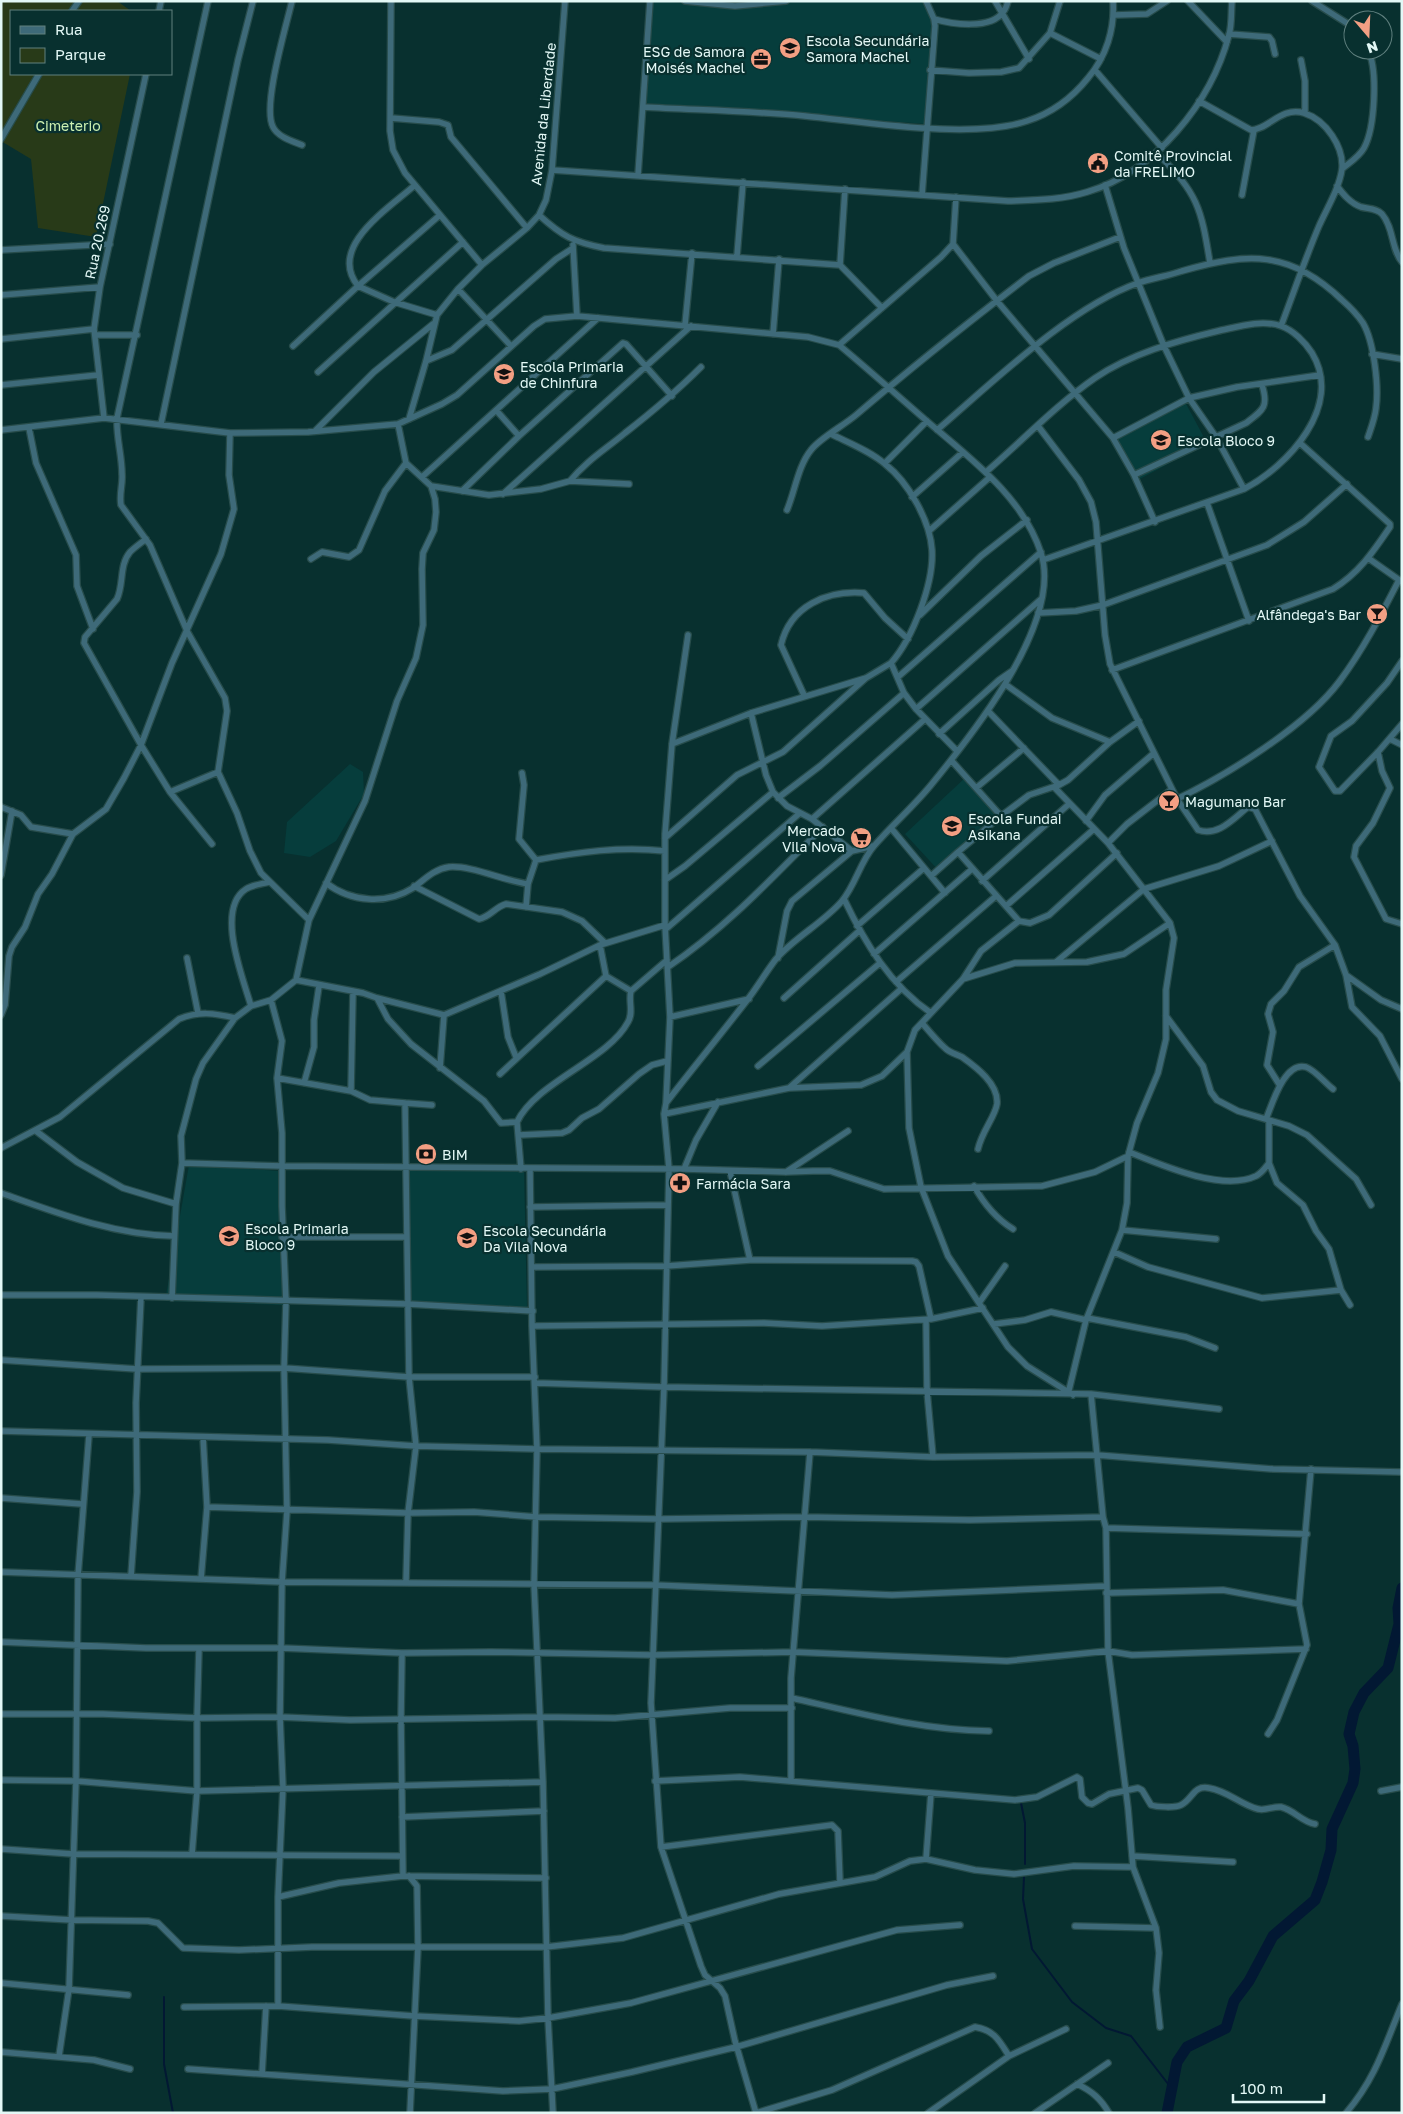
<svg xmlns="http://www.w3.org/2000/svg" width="1403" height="2114" font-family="'Golos Text',sans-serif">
<rect width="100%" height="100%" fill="#08302f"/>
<!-- built -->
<path fill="#063d3c" d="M649 1 735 5 776 4 794 1H925L934 19 927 124 644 103Z
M1184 400 1207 443 1138 480 1114 437Z
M350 764 363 772 364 794 336 841 310 857 284 853 287 822Z
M966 777 1000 818 940 872 905 834Z
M189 1165 279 1171 284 1305 165 1301Z
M410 1169H524L527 1308 408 1307Z"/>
<!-- green -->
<path fill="#283a18" d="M1 1H117L131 11H11V74H130L96 237 38 228 31 159 1 141Z"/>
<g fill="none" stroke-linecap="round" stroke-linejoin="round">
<!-- stream -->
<path stroke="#021833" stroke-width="2" d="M1021 1803 1025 1823V1864
M1024 1877 1023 1899 1032 1949 1072 2002 1106 2028 1131 2036 1172 2089
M164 1997V2064L173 2113"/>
<!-- river -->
<path stroke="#021833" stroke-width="11" d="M1167 2113 1177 2062 1187 2047 1226 2028 1234 2001 1249 1981 1273 1936 1315 1900 1322 1882 1331 1850 1332 1829 1353 1783 1355 1769 1353 1746 1349 1734 1354 1712 1364 1693 1388 1668 1399 1624 1398 1608 1402 1588"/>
<!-- minor casing -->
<g stroke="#274c4b" stroke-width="8">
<path id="minor" d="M208 1 117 418C116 437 122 455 122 474 123 484 119 494 121 505L150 545 187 631 225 698 227 711 218 772 237 813 250 851 261 873 309 920
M292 1C286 27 262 106 273 127 278 137 292 141 302 145
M391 1 390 131 393 150 405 173 482 265
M685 1 735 6 786 1
M995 1 1029 59
M1188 1 1227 42
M1312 1 1353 27
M72 11 79 1
M159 11 161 1
M1114 15 1147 14 1167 1
M934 19C951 24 991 30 1003 12 1006 9 1007 5 1008 1
M1050 33 1101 59
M1229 34 1269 37 1272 41 1275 54
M1301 60 1305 81V113
M930 70 969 73 1001 72 1019 68 1050 33 1060 1
M1095 70 1162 148
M1199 101 1251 130C1268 130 1281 106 1304 113 1326 120 1344 147 1342 169 1339 189 1327 208 1319 226 1305 259 1294 292 1281 326
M643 107C697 110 751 111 805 116 866 122 972 140 1027 121 1052 113 1072 98 1088 78 1106 57 1115 29 1113 1
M391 118 439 122 448 125 451 137 527 228
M1 139 39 74
M1157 153C1198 194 1201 207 1210 263
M1342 169C1349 163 1359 157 1364 148 1375 128 1378 70 1368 50
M552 170 1008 201C1035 200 1061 200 1087 192 1155 172 1211 103 1229 35 1232 25 1231 12 1232 1
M638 175 650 1
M1337 186C1343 194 1350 203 1361 207 1369 209 1376 208 1382 214 1394 228 1391 249 1402 262
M845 189 840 265 882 308
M922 195 935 26 934 19 926 1
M1242 195 1254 130
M539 215C562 236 573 242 604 248L840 265
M953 244 997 301 1113 438 1134 475 1155 522
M573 245 577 316
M1 250 110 244
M737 256 743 182
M458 289 511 346
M1 295 100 287
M437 315 394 302 358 286 440 215
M685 325 692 253
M773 334 779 259
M95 335H137
M1 339 94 329
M839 345 941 257 953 244 956 197
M293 346 358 286C327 247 388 209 415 185
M1372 354 1402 359
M426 361 452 350 556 259 573 248
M318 372 463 242
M1 385 98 375
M496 410 519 436
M104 418 94 329 100 287 146 74
M409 419 426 361 437 315 458 289 482 265 527 228 539 215 546 200 552 170 565 1
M161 424 238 60 253 1
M1038 426 1079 480 1091 502 1096 522 1105 635 1110 664 1177 799C1227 775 1306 726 1339 682 1363 650 1381 615 1399 580
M29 428 36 463 76 555 77 586 93 629
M1 430 104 418 230 433 308 432 398 424 442 404 457 395 534 326 545 319 577 316 808 337 839 345C869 370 898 396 928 422 971 459 1023 497 1041 553 1063 622 972 735 931 785 913 807 892 825 874 846 860 862 856 884 842 901 823 923 795 937 776 959 766 972 758 986 748 999 721 1034 693 1068 666 1103L664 1114 669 1169 664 1387 651 1703 661 1847 701 1966 705 1975 720 1988 725 1996 735 2041 756 2113
M937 430C993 382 1070 307 1138 283 1152 278 1168 276 1182 271 1248 252 1290 250 1342 300 1350 307 1357 314 1363 323 1374 342 1379 386 1376 408 1375 418 1371 428 1368 437
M315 431 374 372 433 324
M831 434C849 443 870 451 885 464 908 482 930 520 932 550 934 583 913 638 891 663L904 693 916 709 957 751
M1113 438 1189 398 1237 387 1320 375
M885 463 927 421
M986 472C1022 441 1056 405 1095 378 1130 354 1176 341 1218 331 1237 327 1261 319 1281 326 1293 330 1305 342 1312 353 1344 406 1288 466 1244 489
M1134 475 1246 423C1263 410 1269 407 1262 385
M422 477 598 318
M570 481C586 461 606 449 625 433 652 412 677 391 701 367
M431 486 489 495 541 489 570 481 629 484
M462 491 519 436 623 343 626 344 672 396
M503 494 691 326
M912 497 963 452
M1207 503 1249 621
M787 510C795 491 798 466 811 450 820 438 843 426 856 415 912 367 970 321 1029 276L1054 263 1120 237
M929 531 990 477
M146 539C141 543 135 547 130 552 119 565 124 584 117 599L85 637 84 643 141 745 170 792 212 844
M1368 558 1402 582
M311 559 322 552 349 557 359 550 385 491 406 463
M1043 560 1244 489 1216 437 1189 398 1164 346 1124 248 1105 185
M1038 613 1076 611 1103 605 1267 545 1304 522 1347 484
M920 615 981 556 1027 520
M1402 661 1387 683 1352 721 1331 736 1319 767 1335 791H1340L1378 752 1402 724
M1112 670 1333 589C1359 573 1373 552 1390 527V524L1300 443
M898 677 1041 552
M1005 684 1052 718 1110 742
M804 695 781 645C790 606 827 590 864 593L885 618 908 639
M916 709 1040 600
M988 711 1059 785
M751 713 766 775 773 792 787 806 812 819 852 851
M939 734 999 680 1012 671
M1390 739 1402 745
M672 744 751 713 866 678 891 663
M1378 752 1382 771 1390 788 1373 823 1356 846 1354 857 1386 919 1402 924
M951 760 1001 816 958 852 1019 921 1030 923 1049 915 1117 853
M522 773 524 785 519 839 536 860 528 884 526 907
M1054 787 1108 843
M976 788 1024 748
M170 792 218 772
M778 798 820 766 904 693
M1177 799 1198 830C1218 837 1233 819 1248 807L1255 809 1300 896 1335 945 1346 975 1352 1007 1380 1036 1402 1079
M1 807 21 815 31 827 73 834
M1001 816 1029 795 1059 785 1068 780 1110 742 1139 721
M812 819 924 720
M1086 821 1105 795 1154 753
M891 828 945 893
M665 838 737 775 783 752 866 678
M536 860C579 852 621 846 665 851
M1 875 12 811
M931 876 958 852
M665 880 685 866 773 792
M982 881 1069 804
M326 883C351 902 386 905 413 888 424 880 434 869 449 867 470 865 505 881 528 884
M414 886 479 919C490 917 495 907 506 904L562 912 582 921 605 943
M844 899C865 943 890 985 931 1013
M1006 906 1094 829
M857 926 924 868
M666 929 800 813
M600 945 606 976 631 991
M874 954 972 869
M187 958 198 1013
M778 958 787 911 792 901 852 851 873 846
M1056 962 1144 889 1219 866 1272 841
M668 967C727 927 773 877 823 827
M1346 975 1381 1000 1402 1009
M963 979 981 951 1019 921
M296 980 309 920 365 801 397 701 416 658 423 625 422 569 423 553 434 530 436 512 435 499 431 486 406 463 398 424
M896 982 996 896
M501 991 508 1037 516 1057
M353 992 351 1091 370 1100 405 1103 409 1377 416 1446 408 1513 406 1582
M377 998 444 1015 540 974 600 945 665 925
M784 998 859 931
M271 1000 282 1041 277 1078 282 1133V1206L286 1302 284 1368 287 1511 282 1582 280 1717 283 1788 278 1897
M251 1006C243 978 215 909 246 889 252 885 262 884 269 882
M1 1015 5 1005 9 956 12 947 25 927 38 894 52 874 73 834 106 809 124 778 141 745 172 663 221 554 234 509 229 475 230 433
M1166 1016 1203 1066 1211 1092 1217 1100 1238 1111 1289 1126 1307 1135 1356 1179 1371 1205
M670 1017 749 999
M922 1023C929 1031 937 1041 945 1048 950 1053 956 1054 962 1057 976 1067 999 1084 997 1104 995 1117 982 1131 978 1149
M758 1066 880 963
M440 1068 444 1015
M500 1074 606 976
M277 1078 351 1091
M304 1083 314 1047V1020L319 986
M1279 1084 1267 1065 1273 1032 1268 1014 1271 1004 1284 991 1299 967 1335 945
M789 1088 901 989
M405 1103 432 1105
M666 1103 670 1017 665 925V834L672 744 688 635
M664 1114 789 1088 861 1085 882 1076 907 1052
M1266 1119C1272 1105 1284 1061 1306 1067 1315 1070 1325 1083 1333 1089
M1269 1120V1163L1277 1183 1303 1205 1316 1231 1329 1249 1341 1290 1350 1305
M517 1122C536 1082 608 1060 628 1022 634 1012 628 1001 631 991L667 960
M36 1131 77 1162 123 1188 176 1204
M519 1135 562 1133 569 1130 582 1118 599 1109 639 1074 652 1065 667 1061
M1 1148 60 1117 179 1019C199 1011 214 1013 235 1018
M1129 1152C1161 1165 1222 1192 1256 1176 1262 1173 1265 1168 1269 1163
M182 1163 282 1166 684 1169 786 1172 813 1171H830L884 1189 1042 1186 1095 1172 1128 1156
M530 1168 532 1326 537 1449 534 1584 543 1782 548 2018 553 2113
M684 1169 696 1140 718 1102
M730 1171 750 1260
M786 1172 848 1131
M974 1186C984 1204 995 1218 1013 1229
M1 1193C57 1213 114 1235 174 1236
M530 1207 667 1205
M1122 1230 1216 1239
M282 1237H406
M1114 1252 1148 1267 1262 1298 1341 1290
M532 1267 666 1266 750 1260 912 1261 916 1262 919 1266 931 1319
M1 1295H97L408 1304 533 1311
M172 1298 176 1204 182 1163 181 1136 196 1079 203 1063 235 1018 251 1006 271 1000 296 980 363 993 377 998 388 1019 411 1044 484 1101 501 1123 517 1122 521 1169
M979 1303 1005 1266
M1087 1318 1186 1337 1215 1348
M926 1320 927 1391 933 1457
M994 1324 1025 1320 1051 1312 1086 1320
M532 1326 764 1323 822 1326 931 1319 983 1308
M1 1360 137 1369 284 1368 409 1377H535
M536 1383 664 1387 1091 1394 1103 1517 1106 1528 1108 1651 1128 1808 1133 1867 1156 1928 1159 1953 1156 1990 1160 2027
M1069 1390 1086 1320 1122 1230 1127 1203 1128 1156 1137 1123 1158 1073 1166 1039V990L1174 938 1170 923 1108 843 1127 824 1171 790
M1091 1394 1219 1409
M1073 1395 1027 1366 1008 1347 948 1256 921 1187 909 1128 907 1052 915 1030 963 979 1015 963 1087 962 1124 954 1170 923
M1 1431 328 1440 416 1446 537 1449 810 1452 933 1457 1097 1455 1273 1469 1400 1472
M203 1437 207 1507
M1 1498 82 1504
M1106 1528 1307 1534
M1 1572 282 1582 654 1585 892 1595 1106 1586
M131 1576 137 1492 136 1403 141 1297
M201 1579 207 1507 408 1513 474 1512 537 1517 660 1519 804 1517 970 1520 1103 1517
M1106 1593 1223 1590 1299 1604
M1 1642 146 1648H281L402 1653 490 1652 652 1655 793 1652 1007 1661 1108 1651 1132 1655 1306 1649
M402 1653 401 1718 403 1876
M792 1698C858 1713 921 1730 989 1731
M1 1714H103L197 1718 199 1649
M1268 1734 1277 1720 1307 1645 1299 1604 1311 1469
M1 1780 76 1781 197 1791 543 1782
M655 1781 740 1777 1015 1800 1037 1797 1077 1777 1080 1779 1082 1797 1088 1803 1092 1804 1109 1794 1138 1788 1142 1790 1151 1805C1157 1807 1175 1808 1181 1805 1193 1799 1193 1785 1209 1788 1228 1791 1241 1805 1258 1809 1266 1811 1273 1806 1281 1807 1294 1810 1302 1822 1315 1824
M791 1781V1678L810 1452
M1381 1791 1402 1787
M402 1817 544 1811
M661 1847 832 1825 838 1831 840 1882
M1 1849 73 1854 402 1856
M192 1854 197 1791V1718L280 1717 350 1720 540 1717 615 1718 730 1708H792
M1132 1856 1233 1862
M926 1859 975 1870 1014 1874 1074 1866 1133 1867
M409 1876 417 1886 418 1947 410 2113
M1 1916 72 1920 148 1921 158 1923 183 1948 239 1950 312 1947H546L623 1938 779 1894 875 1877 910 1861 926 1859 931 1793
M1075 1926 1156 1928
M1 1983 128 1995
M278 2006V1897L339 1883 403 1876 546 1878
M184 2007 278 2006 414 2016 519 2021 548 2018 631 2003 897 1930 960 1925
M1 2052 94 2060 130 2069
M59 2056 69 1989 76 1781 78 1576 89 1435
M188 2069 503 2091 552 2089 632 2072 736 2047 947 1985 993 1976
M262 2074 266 2006
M1077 2084C1092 2091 1101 2099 1109 2113
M756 2113 832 2090 975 2027C994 2030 999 2040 1009 2056
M928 2113 1009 2056 1066 2029
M1035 2113 1108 2063
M1346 2113C1376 2078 1385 2045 1402 2004"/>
</g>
<!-- minor -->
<use href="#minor" stroke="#3e6a79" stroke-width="5.5"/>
</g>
<!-- icons -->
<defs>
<g id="school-disc" transform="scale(1.125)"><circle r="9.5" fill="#f39f83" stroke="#08302f"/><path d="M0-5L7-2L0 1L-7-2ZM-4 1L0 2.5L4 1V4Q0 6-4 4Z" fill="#111"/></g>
<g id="office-disc" transform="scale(1.125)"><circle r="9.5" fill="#f39f83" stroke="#08302f"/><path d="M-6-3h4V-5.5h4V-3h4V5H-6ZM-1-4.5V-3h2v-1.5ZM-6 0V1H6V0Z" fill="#111"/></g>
<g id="civic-disc" transform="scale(1.125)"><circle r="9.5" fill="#f39f83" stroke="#08302f"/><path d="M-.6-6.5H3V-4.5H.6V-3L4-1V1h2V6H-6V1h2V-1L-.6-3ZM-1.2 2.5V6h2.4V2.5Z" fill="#111"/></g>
<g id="bar-disc" transform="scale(1.125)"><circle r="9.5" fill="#f39f83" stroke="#08302f"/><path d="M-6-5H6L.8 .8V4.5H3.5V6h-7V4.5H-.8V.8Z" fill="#111"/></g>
<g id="supermarket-disc" transform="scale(1.125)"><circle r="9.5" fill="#f39f83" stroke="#08302f"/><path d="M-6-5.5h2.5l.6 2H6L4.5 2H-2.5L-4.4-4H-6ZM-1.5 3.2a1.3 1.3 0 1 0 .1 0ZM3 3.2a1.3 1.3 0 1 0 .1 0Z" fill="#111"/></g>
<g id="bank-disc" transform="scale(1.125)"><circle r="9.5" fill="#f39f83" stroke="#08302f"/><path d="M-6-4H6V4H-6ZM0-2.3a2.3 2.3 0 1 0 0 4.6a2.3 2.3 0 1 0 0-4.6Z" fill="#111"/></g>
<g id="pharmacy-disc" transform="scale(1.125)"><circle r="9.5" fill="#f39f83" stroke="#08302f"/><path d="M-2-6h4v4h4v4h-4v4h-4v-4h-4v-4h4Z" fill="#111"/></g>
</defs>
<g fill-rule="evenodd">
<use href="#school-disc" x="790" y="48"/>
<use href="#office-disc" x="761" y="59"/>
<use href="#civic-disc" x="1098" y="163"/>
<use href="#school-disc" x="504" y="374"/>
<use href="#school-disc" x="1161" y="440"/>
<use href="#bar-disc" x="1377" y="614"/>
<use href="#bar-disc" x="1169" y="801"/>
<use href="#school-disc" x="952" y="826"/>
<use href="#supermarket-disc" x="861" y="838"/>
<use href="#bank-disc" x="426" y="1154"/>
<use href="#pharmacy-disc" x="680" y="1183"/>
<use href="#school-disc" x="229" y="1236"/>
<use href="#school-disc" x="467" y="1238"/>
</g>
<g text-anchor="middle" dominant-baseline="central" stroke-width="4.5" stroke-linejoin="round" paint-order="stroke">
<!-- poi labels -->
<g font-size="14" fill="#e3f8f6" stroke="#08302f" text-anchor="start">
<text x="806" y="40">Escola Secundária<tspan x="806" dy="16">Samora Machel</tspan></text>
<text x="745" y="51" text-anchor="end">ESG de Samora<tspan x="745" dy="16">Moisés Machel</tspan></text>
<text x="1114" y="155">Comitê Provincial<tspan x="1114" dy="16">da FRELIMO</tspan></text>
<text x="520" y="366">Escola Primaria<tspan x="520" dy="16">de Chinfura</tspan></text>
<text x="1177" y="440">Escola Bloco 9</text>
<text x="1361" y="614" text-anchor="end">Alfândega's Bar</text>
<text x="1185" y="801">Magumano Bar</text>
<text x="968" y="818">Escola Fundai<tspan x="968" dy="16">Asikana</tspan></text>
<text x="845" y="830" text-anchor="end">Mercado<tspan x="845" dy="16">Vila Nova</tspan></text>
<text x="442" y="1154">BIM</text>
<text x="696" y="1183">Farmácia Sara</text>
<text x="245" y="1228">Escola Primaria<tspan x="245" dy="16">Bloco 9</tspan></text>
<text x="483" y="1230">Escola Secundária<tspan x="483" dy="16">Da Vila Nova</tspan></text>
</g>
<!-- street labels -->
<g font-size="14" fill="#e3f8f6" stroke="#08302f">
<text transform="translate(543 114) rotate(-84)">Avenida da Liberdade</text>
<text transform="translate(97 242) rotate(-78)">Rua 20.269</text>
</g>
<!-- park labels -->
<g font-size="14" fill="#cdf0b1" stroke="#08302f">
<text x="68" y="125">Cimeterio</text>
</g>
</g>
<!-- border -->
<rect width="1403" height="2114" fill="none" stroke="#e3f8f6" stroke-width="5"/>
<!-- legend -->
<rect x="10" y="10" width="162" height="65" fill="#08302f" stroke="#60807f"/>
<rect x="20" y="26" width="25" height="8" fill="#3e6a79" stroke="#60807f"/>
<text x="55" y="35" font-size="15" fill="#e3f8f6">Rua</text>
<rect x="20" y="48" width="25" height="15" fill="#283a18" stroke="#60807f"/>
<text x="55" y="60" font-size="15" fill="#e3f8f6">Parque</text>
<!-- north arrow -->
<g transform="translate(1368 35) rotate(161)"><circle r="24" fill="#08302f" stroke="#60807f"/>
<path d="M0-4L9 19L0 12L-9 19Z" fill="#f39f83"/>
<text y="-8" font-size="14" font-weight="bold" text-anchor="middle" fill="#e3f8f6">N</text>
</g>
<!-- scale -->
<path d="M1233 2094v8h91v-8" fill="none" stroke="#e3f8f6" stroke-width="2.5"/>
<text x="1240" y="2094" font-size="15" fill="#e3f8f6" stroke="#08302f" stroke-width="4" paint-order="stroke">100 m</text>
</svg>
